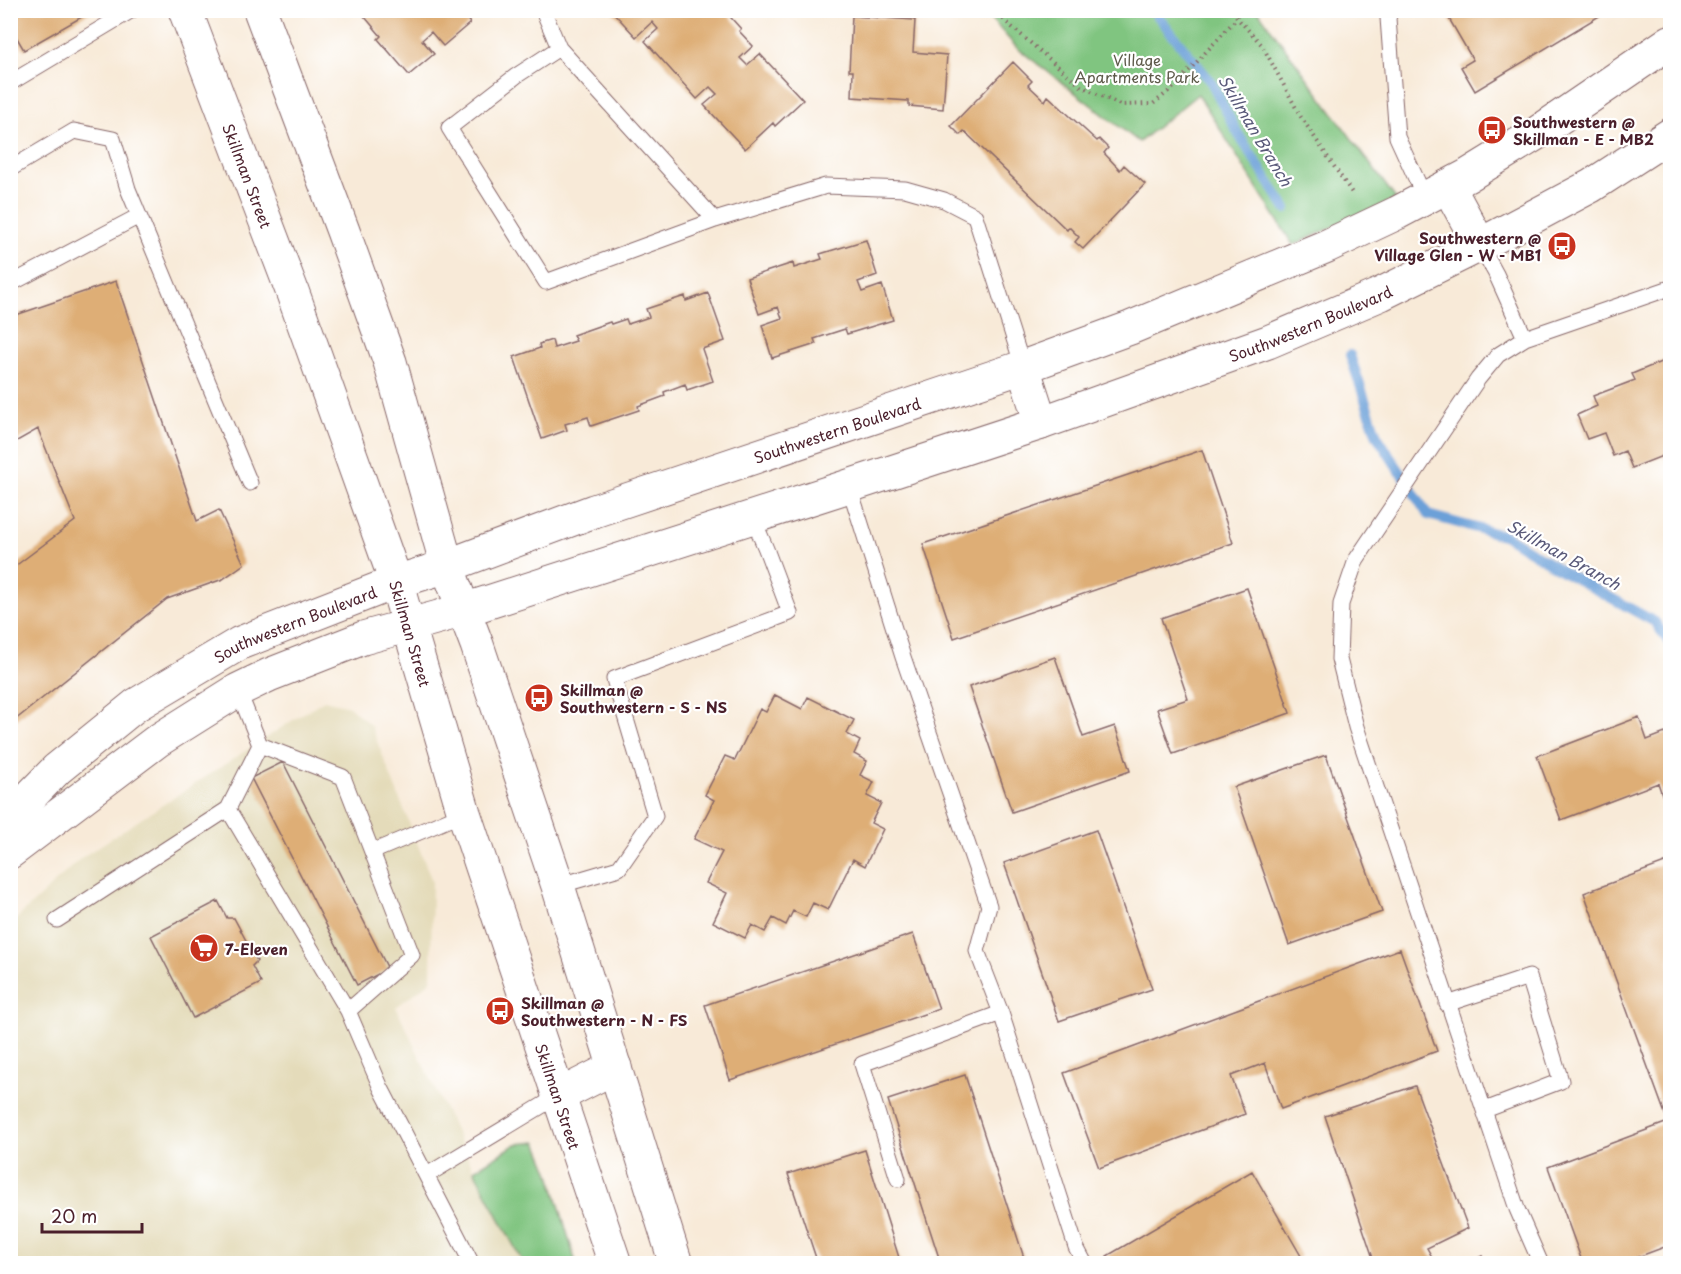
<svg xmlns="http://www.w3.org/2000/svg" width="1681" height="1274" font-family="'Playpen Sans',sans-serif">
<rect width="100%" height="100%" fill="#fff"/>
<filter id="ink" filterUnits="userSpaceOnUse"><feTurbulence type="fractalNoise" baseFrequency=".0167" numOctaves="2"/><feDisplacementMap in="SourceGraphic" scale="12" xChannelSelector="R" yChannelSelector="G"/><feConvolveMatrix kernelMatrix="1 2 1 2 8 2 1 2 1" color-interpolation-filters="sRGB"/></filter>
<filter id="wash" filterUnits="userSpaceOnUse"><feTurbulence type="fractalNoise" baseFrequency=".008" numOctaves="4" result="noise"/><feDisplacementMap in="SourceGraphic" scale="24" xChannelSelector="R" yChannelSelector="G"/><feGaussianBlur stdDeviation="1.35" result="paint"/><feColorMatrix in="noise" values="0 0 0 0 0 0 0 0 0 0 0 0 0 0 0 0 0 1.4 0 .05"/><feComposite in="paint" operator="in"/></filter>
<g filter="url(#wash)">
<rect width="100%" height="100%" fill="#f8ead8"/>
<!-- built -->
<path fill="#e4dbba" d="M324 700 349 706 371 726 432 881 431 981 396 1007 474 1170 523 1263 11 1264V924L81 858Z"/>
<!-- green -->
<path fill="#80c580" stroke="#657256" stroke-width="1.5" d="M984 11H1258L1396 199 1293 245 1198 94 1139 142 1017 48Z
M537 1142 549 1171 576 1263H523L474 1170 516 1144Z"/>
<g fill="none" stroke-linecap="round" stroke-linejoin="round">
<!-- stream -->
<path stroke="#6ca0d8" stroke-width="10" d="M1153 10 1211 82 1237 132 1286 209
M1350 355 1377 436 1428 515 1506 536 1562 571 1655 622 1670 644"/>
</g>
<g id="blocks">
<!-- building -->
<path fill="#deae76" d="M10 10H94L24 50 10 26Z
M359 10H460L470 23 443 46 431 32 422 40 434 54 409 75 378 39 381 36Z
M611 10H724L741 29 739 31 753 46 740 58 747 65 760 54 803 100 775 126 773 123 745 149 704 105 717 94 710 87 697 99 645 41 658 29 652 22 636 37Z
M1444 10H1599L1601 15 1475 91 1461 67 1473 60Z
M852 16 915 20 913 52 947 55 943 109 909 106V101L852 97 853 71H849Z
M1013 62 1032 81 1028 85 1045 101 1048 96 1097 141 1099 139 1108 148 1104 153 1120 170 1124 165 1145 184 1083 249 1075 242 1079 237 1069 227 1067 230 964 131 960 135 951 126Z
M866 240 877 275 858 282 862 292 882 285 893 320 847 334 845 329 814 339 816 344 772 358 762 325 782 318 778 307 759 314 747 278 793 263 794 268 822 259 820 254Z
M116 281 197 521 219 510 244 564 223 579 167 599 10 724V570L75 521 38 429 10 445V317Z
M708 293 725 341 702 349 713 381 687 390 685 384 664 392 665 396 638 406 639 410 591 426 588 417 565 424 567 430 542 439 514 357 540 348 539 344 552 340 554 348 576 341 573 335 610 322 611 324 626 319 628 324 649 317 646 309 685 296 686 301Z
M1668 359 1670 365V463L1662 456 1632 468 1625 451 1613 456 1604 433 1587 439 1577 415 1597 406 1593 396 1635 380 1632 374Z
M1202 450 1233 543 954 638 923 544Z
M1247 588 1290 713 1173 754 1157 709 1188 699 1161 618Z
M1055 657 1083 737 1115 726 1130 771 1012 812 969 687Z
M775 695 802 709 808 697 854 720 847 734 860 741 854 754 867 761 860 775 874 782 867 796 881 803 871 823 883 829 865 866 853 859 828 910 813 903 806 917 793 911 786 925 773 918 765 932 752 925 745 938 713 922 727 893 706 883 722 852 694 839 714 800 705 795 725 756 735 760 760 709 766 712Z
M1639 717 1647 740 1670 731V804L1666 806 1658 783 1561 820 1537 756Z
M1326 755 1382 912 1289 945 1234 787Z
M283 762 388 969 357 985 251 778Z
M1096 830 1152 989 1059 1021 1004 863Z
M1670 861V1245L1619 1264H1583L1548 1167 1668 1122 1584 893Z
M218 901 227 918H234L257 961 252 966 261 983 193 1018 151 936Z
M913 934 939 1009 730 1080 705 1005Z
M1400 949 1437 1051 1281 1109 1265 1063 1231 1076 1245 1114 1099 1168 1064 1073Z
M965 1075 1026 1264H941L888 1100Z
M1415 1086 1468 1228 1427 1248 1436 1264H1375L1325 1116Z
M865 1150 901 1264H818L788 1174Z
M1252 1171 1301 1256 1288 1264H1112L1107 1256Z
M1482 1256 1487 1264H1465Z"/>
</g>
</g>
<g filter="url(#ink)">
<use href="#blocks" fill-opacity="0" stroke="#876668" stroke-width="1.5"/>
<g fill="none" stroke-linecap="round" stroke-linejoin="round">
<!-- service casing -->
<g stroke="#876668" stroke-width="17">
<path id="service" d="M543 10 559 48 516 76 449 128 546 282 715 220 826 186 905 189 944 200 975 216 1023 367
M1391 10 1388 18 1397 137 1425 198
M559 48 715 220
M10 83 132 10
M10 169 74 131 113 139 128 189 250 483
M1480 245 1496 274 1525 338
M10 284 139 216
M849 486 903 657 989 906 977 951 1001 1013 1076 1247 1085 1264
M238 690 260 745 343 777 412 955 348 1011 381 1088 472 1264
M228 809 348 1011
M372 852 464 813
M558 886 619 868 655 816 614 679 790 613 766 549 752 516
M57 920 228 809 260 745
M1447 1004 1529 977 1561 1081 1485 1110
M427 1175 558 1096
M898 1179 862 1064 1001 1013
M1541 1264 1517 1209 1356 727 1339 659 1341 604 1356 560 1478 379 1498 355 1525 338 1670 288"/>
</g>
<!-- tertiary casing -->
<g stroke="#876668" stroke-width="35">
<g id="tertiary">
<path d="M1448 186 1480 245"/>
<path d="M1023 367 1041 423"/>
<path id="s1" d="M10 817 57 769 136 705 240 643 396 582 447 566 594 511 1023 367 1130 328 1327 246 1397 213 1467 176 1537 133 1670 42"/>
<path id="s2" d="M10 852 157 741 238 690 269 675 363 638 464 610 849 486 1041 423 1268 342 1381 294 1480 245 1591 186 1670 135"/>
</g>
</g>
<!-- secondary casing -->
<g stroke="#876668" stroke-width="35">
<g id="secondary">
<path id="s3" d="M185 10 291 288 396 582 464 813 615 1264"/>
<path d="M260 10 343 231 390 362 447 566 477 645 558 886 676 1264"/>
<path d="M558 1096 615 1067"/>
</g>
</g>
<!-- path -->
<path stroke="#876668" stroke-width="4" stroke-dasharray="1.5 4.5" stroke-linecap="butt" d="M995 10 1006 22 1081 86 1120 105 1153 104 1173 88 1237 18
M1235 10 1237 18 1262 45 1301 117 1352 193"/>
<!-- service -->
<use href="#service" stroke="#fff" stroke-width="15"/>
<!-- tertiary -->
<use href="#tertiary" stroke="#fff" stroke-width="33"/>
<!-- secondary -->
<use href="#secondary" stroke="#fff" stroke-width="33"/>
</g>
</g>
<!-- icons -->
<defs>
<g id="bus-disc" transform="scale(1.5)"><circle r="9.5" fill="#c8321e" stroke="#fff"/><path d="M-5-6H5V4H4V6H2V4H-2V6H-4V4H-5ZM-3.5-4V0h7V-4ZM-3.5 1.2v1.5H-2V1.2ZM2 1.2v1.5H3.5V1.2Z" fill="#fff"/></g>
<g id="supermarket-disc" transform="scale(1.5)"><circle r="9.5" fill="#c8321e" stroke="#fff"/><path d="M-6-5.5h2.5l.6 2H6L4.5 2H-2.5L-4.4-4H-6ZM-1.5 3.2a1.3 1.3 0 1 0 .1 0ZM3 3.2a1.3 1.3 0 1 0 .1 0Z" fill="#fff"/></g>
</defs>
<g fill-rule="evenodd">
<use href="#bus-disc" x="1492" y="130"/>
<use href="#bus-disc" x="1562" y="246"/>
<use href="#bus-disc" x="539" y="698"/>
<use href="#supermarket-disc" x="204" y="948"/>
<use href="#bus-disc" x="500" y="1011"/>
</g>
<g text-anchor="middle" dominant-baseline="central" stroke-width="4.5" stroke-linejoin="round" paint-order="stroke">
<!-- park labels -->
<g font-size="15" fill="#5d5949" stroke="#fff">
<text x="1137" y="59">Village<tspan x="1137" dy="17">Apartments Park</tspan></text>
</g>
<!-- poi labels -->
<g font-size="15" font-weight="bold" fill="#4a1f2b" stroke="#fff" text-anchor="start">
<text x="1513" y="121">Southwestern @<tspan x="1513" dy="17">Skillman - E - MB2</tspan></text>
<text x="1541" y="237" text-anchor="end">Southwestern @<tspan x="1541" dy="17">Village Glen - W - MB1</tspan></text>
<text x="560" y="689">Skillman @<tspan x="560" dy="17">Southwestern - S - NS</tspan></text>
<text x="225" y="948">7-Eleven</text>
<text x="521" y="1002">Skillman @<tspan x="521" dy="17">Southwestern - N - FS</tspan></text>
</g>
<!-- street labels -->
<g font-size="15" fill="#4a1f2b" stroke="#fff">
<text stroke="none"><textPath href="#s3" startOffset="177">Skillman Street</textPath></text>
<text stroke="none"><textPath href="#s2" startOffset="1414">Southwestern Boulevard</textPath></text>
<text stroke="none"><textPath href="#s1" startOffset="924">Southwestern Boulevard</textPath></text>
<text stroke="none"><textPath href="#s1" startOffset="348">Southwestern Boulevard</textPath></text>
<text stroke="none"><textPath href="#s3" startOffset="663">Skillman Street</textPath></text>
<text stroke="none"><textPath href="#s3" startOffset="1149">Skillman Street</textPath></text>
</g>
<!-- water labels -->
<g font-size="16" font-style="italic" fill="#595979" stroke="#fff">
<text transform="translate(1256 130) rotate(59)">Skillman Branch</text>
<text transform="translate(1564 554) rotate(29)">Skillman Branch</text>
</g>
</g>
<!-- margin -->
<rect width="1681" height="1274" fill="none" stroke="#fff" stroke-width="36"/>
<!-- scale -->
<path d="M42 1223v9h100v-9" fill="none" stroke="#4a1f2b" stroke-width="3"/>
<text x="51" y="1223" font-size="18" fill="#4a1f2b" stroke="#ffffff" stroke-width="4.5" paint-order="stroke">20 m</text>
</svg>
